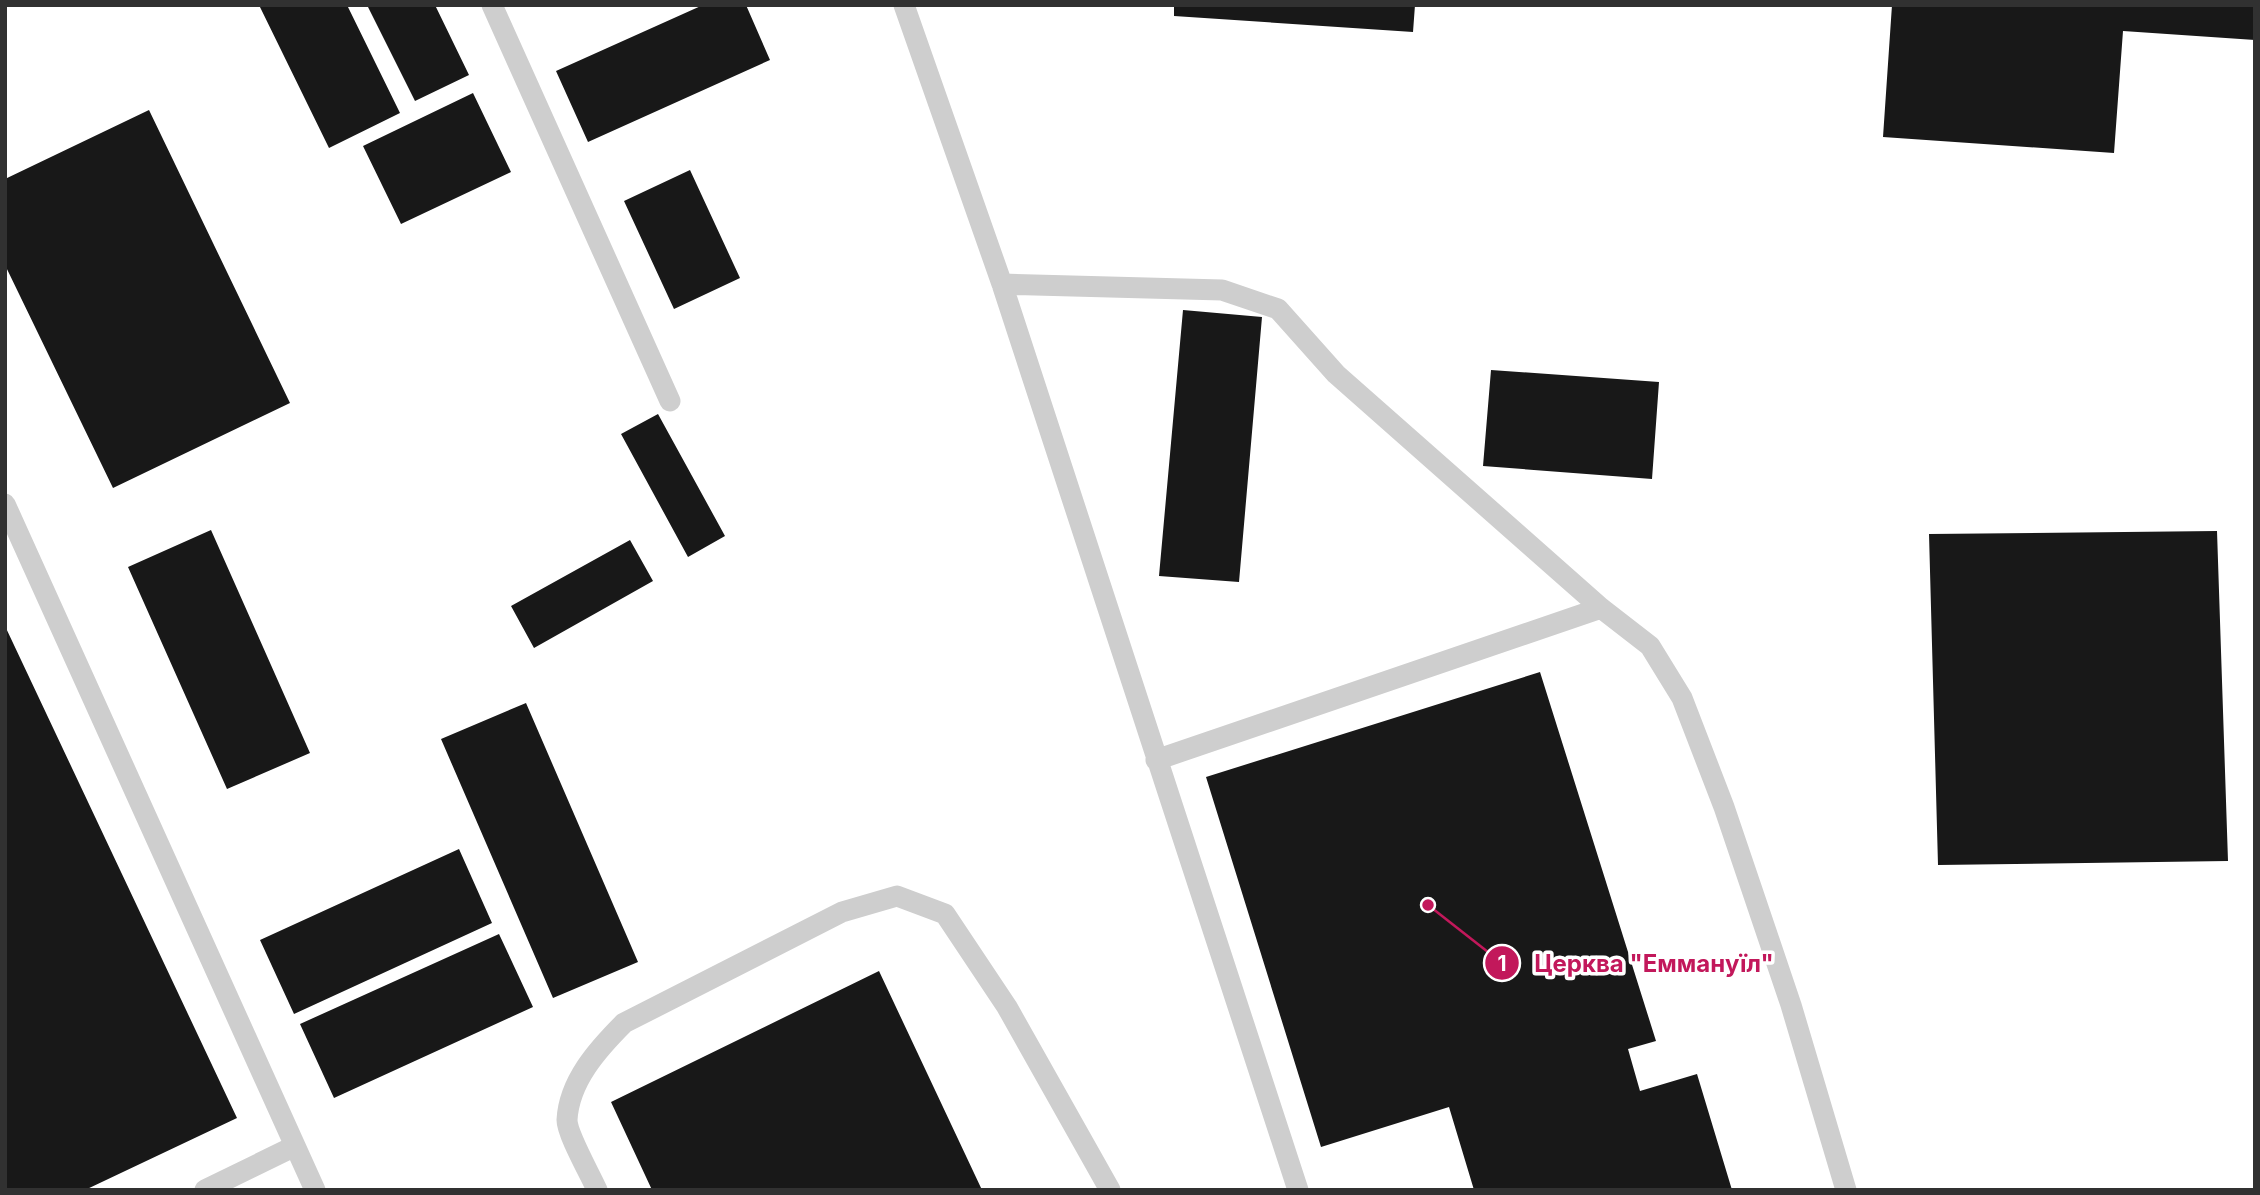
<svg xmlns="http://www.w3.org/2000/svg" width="2260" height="1195" font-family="Inter,sans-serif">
<rect width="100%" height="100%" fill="#fff"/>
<!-- building -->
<path fill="#181818" d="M259 5H347L400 113 329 148Z
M367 5H435L469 75 415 101Z
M703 5H746L770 60 588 142 556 71Z
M1174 5H1415L1413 32 1174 16Z
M1892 5H2255V40L2123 31 2114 153 1883 137Z
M473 93 511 172 401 224 363 146Z
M149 110 290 403 113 488 5 265V179Z
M690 170 740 278 674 309 624 201Z
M1183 310 1262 317 1239 582 1159 576Z
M1491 370 1659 382 1652 479 1483 466Z
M658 414 725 536 688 557 621 434Z
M211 530 310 753 227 789 128 567Z
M2217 531 2228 861 1938 865 1929 534Z
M630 540 653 581 534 648 511 606Z
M5 626 237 1118 85 1190H5Z
M1540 672 1656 1041 1628 1049 1640 1091 1697 1074 1732 1190H1474L1449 1107 1321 1147 1206 777Z
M526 703 638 962 553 998 441 739Z
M459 849 492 923 294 1014 260 940Z
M499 934 533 1007 334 1098 300 1024Z
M879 971 982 1190H652L611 1102Z"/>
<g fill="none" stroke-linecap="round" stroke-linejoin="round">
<!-- service -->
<path stroke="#cecece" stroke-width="21" d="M492 5 670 401
M904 5 1002 284 1298 1190
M1002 284 1222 290 1278 309 1336 374 1601 608 1650 646 1682 698 1724 807 1791 1005 1846 1190
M5 504 315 1190
M1156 760 1601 608
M205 1190 295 1146
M597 1190C590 1174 567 1134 567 1120 569 1081 598 1049 624 1023L842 912 897 896 945 914 1007 1007 1110 1190"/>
</g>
<!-- callouts -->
<path fill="none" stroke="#c2185b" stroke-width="2.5" d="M1428 905L1502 963"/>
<g fill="#c2185b" stroke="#fff" stroke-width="2.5">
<circle cx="1428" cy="905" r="7"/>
<circle cx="1502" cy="963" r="18"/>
</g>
<g font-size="21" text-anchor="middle" font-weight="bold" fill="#fff">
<text x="1502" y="971">1</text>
</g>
<g font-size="24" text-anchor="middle" font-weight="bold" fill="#c2185b" stroke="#fff" stroke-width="7" stroke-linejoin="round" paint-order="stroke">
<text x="1654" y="972">Церква "Еммануїл"</text>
</g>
<!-- border -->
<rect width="2260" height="1195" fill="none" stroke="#313131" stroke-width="14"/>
</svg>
